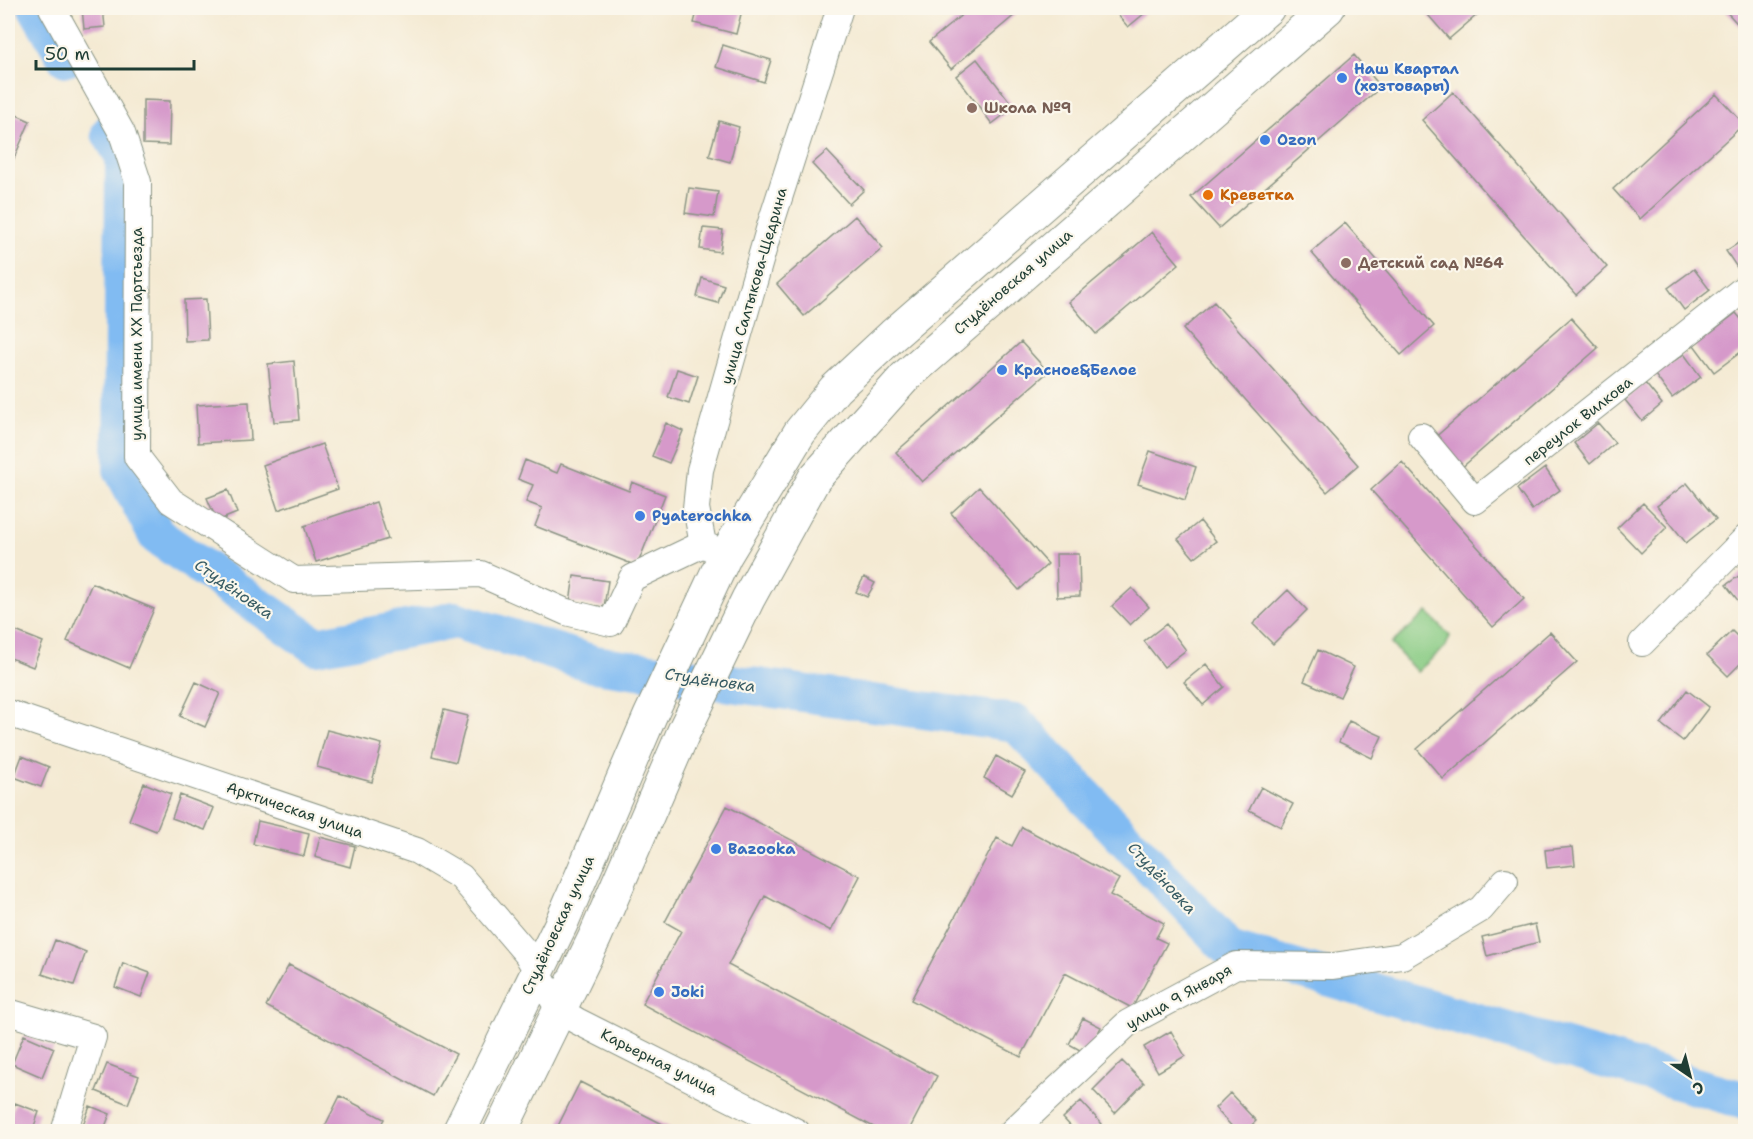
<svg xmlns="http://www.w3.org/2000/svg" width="1753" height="1139" font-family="'Shantell Sans',sans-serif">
<rect width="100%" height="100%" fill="#fbf7ec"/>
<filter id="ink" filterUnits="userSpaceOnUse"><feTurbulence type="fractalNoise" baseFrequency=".0167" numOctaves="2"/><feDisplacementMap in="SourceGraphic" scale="12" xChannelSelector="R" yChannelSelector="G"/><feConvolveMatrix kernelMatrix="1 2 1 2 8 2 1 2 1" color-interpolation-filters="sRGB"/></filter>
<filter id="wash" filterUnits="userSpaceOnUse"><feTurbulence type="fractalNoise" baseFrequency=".008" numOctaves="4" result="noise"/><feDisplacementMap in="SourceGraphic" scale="24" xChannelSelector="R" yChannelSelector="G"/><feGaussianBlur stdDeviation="1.35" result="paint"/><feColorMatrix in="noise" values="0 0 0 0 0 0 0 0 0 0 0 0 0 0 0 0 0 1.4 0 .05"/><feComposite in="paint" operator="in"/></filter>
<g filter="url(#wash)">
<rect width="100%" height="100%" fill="#f4ead3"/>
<!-- green -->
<path fill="#87ca82" stroke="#53845b" stroke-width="1.5" d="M1427 612 1450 636 1446 646 1417 672 1391 644Z"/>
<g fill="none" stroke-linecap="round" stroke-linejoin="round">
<!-- river -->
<path stroke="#81bbf2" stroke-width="38" d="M37 8 66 58
M110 133 124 157 122 469 157 536 316 646 455 620 594 664 1016 723 1229 949 1746 1101"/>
</g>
<g id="blocks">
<!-- building -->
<path fill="#d699ca" d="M82 8H103L105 27 84 29Z
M698 8H733L742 10 736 34 694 23Z
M970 8H1023L951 69 929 42Z
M1112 8H1151L1128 27Z
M1422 8H1485L1449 39Z
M1723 8H1746V33Z
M723 45 771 60 764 82 716 67Z
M1354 55 1381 87 1219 228 1191 197Z
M977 59 1014 107 992 124 956 76Z
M1453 92 1607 267 1576 295 1422 120Z
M1716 94 1744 124 1640 219 1613 189Z
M143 100 170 101 169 145 143 144Z
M8 111 30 121 12 163 8 161Z
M719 121 739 127 730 162 709 156Z
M827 151 864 190 849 204 812 164Z
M689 188 718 192 714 217 685 213Z
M855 216 883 248 804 316 777 284Z
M1345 223 1434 326 1401 355 1311 252Z
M703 228 723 230 720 252 700 249Z
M1152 232 1179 264 1096 334 1069 302Z
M1746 238V264L1738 269 1726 251Z
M1694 269 1710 290 1684 310 1668 288Z
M702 278 724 285 718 303 697 297Z
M206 299 208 340 185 341 184 300Z
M1214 302 1358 465 1327 492 1183 329Z
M1736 313 1746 325V348L1714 372 1694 345Z
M1571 318 1598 348 1459 470 1432 440Z
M1021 342 1048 372 922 482 896 452Z
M1684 354 1701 377 1672 398 1655 375Z
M294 361 299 420 274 422 268 364Z
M677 369 698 376 689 404 668 397Z
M1645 383 1662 404 1642 421 1625 400Z
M249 402 251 440 198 443 196 405Z
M666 423 683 431 669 463 652 456Z
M1598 423 1615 443 1590 464 1574 443Z
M322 444 338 489 278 510 263 465Z
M1150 451 1196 467 1185 500 1138 484Z
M525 460 557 473 561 464 629 491 632 482 665 495 637 566 535 526 542 508 526 502 533 485 518 479Z
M1402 462 1524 599 1493 627 1371 490Z
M1545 468 1560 490 1532 510 1517 489Z
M1687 483 1716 519 1686 543 1657 506Z
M979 487 1048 564 1019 590 951 513Z
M228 490 237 513 217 521 207 498Z
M376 502 388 539 316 562 304 526Z
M1643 503 1667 527 1641 553 1617 528Z
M1200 521 1216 541 1194 558 1178 539Z
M1056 554H1079L1080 596 1057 597Z
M1746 571V605L1743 607 1726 585Z
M574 576 608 581 604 607 570 602Z
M864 577 875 583 867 597 856 592Z
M92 583 154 609 129 668 67 641Z
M1132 588 1149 607 1130 625 1112 606Z
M1288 590 1307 610 1273 644 1253 624Z
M1166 624 1186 650 1164 667 1144 641Z
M8 628 43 642 33 667 8 657Z
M1732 631 1746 645V658L1728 676 1707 655Z
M1550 632 1577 662 1443 779 1417 749Z
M1318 650 1354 667 1340 697 1304 681Z
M1206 664 1224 687 1203 705 1184 682Z
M196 682 220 693 205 727 180 716Z
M1687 690 1709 707 1683 741 1661 724Z
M444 710 468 716 456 762 432 756Z
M1349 721 1382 736 1372 758 1339 742Z
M327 730 382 744 372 782 317 767Z
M22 756 49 767 41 787 14 777Z
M996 756 1025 772 1012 794 984 778Z
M144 783 171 794 156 831 129 820Z
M1261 787 1293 804 1281 827 1249 810Z
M180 795 214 808 205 830 172 818Z
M727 806 860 876 831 931 765 896 728 965 937 1076 908 1132H883L642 1004 681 931 665 922Z
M258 821 309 833 304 856 253 844Z
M1022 827 1119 879 1110 895 1164 923 1156 938 1167 943 1132 1008 1065 973 1021 1057 911 1000 997 838 1012 846Z
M320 837 355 846 350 867 315 857Z
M1573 847 1575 865 1547 868 1545 850Z
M1535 924 1539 942 1487 956 1482 937Z
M55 940 86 952 74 985 42 974Z
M123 963 150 973 141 997 115 987Z
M289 965 456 1054 433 1096 266 1006Z
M1083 1018 1101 1027 1087 1054 1069 1044Z
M1171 1031 1185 1056 1158 1072 1144 1047Z
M24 1035 54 1048 42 1077 12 1064Z
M1122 1061 1144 1083 1115 1113 1093 1090Z
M107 1064 139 1076 128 1104 96 1091Z
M580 1082 678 1132H569L558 1126Z
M1230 1093 1256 1121 1244 1132H1237L1215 1108Z
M340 1096 384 1119 377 1132H322Z
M1081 1101 1102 1124 1094 1132H1076L1063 1118Z
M15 1103 39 1112 32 1132H8V1122Z
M90 1106 110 1114 103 1132 81 1131Z"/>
</g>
</g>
<g filter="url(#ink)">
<use href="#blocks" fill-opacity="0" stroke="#8a9484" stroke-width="1.5"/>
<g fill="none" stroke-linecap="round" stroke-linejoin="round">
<!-- minor casing -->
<g stroke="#8a9484" stroke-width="28">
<path id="minor" d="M52 8 122 133 138 182 137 457 171 501 294 580 481 574 566 612 611 623 632 578 703 544
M1421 436 1475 501 1746 287
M719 552 703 544 696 508 700 470 770 226 840 8
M1642 643 1746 538
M8 713 417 851 461 877 527 954 559 1010 577 1021 797 1132
M8 1012 93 1037 64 1132
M1012 1132 1128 1023 1236 965 1333 966 1402 956 1481 909 1505 881"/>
</g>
<!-- primary casing -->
<g stroke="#8a9484" stroke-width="35">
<path id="primary" d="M459 1132 561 924 650 716 725 556 800 432 835 389 893 335 1268 8
M500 1132 595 937 684 731 748 599 814 479 905 377 1328 8"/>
</g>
<!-- minor -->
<use href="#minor" stroke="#fff" stroke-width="26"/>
<!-- primary -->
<use href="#primary" stroke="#fff" stroke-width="33"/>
</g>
</g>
<!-- markers -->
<g fill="#3f7fe0" stroke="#fbf7ec" stroke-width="2">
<circle cx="1342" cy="78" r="6"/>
<circle cx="1265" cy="140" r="6"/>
<circle cx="1002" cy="370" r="6"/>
<circle cx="640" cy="516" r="6"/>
<circle cx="716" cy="849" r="6"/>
<circle cx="659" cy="992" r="6"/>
</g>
<g fill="#8d6e63" stroke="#fbf7ec" stroke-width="2">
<circle cx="972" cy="108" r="6"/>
<circle cx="1346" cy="263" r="6"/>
</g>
<circle fill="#e8710a" stroke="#fbf7ec" stroke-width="2" cx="1208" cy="195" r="6"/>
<g text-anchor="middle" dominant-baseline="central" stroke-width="4.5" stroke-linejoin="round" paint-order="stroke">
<!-- shop labels -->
<g font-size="15" font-weight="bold" fill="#366cbe" stroke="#fbf7ec" text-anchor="start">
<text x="1354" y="69">Наш Квартал<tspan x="1354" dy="17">(хозтовары)</tspan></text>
<text x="1277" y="140">Ozon</text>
<text x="1014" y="370">Красное&amp;Белое</text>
<text x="652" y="516">Pyaterochka</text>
<text x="728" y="849">Bazooka</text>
<text x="671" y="992">Joki</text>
</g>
<!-- education labels -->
<g font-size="15" font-weight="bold" fill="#785e54" stroke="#fbf7ec" text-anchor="start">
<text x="984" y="108">Школа №9</text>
<text x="1358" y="263">Детский сад №64</text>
</g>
<!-- food labels -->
<g font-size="15" font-weight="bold" fill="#c56008" stroke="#fbf7ec" text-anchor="start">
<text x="1220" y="195">Креветка</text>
</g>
<!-- street labels -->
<g font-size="15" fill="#1f3d34" stroke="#fbf7ec">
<text transform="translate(1013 282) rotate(-41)">Студёновская улица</text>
<text transform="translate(754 286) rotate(-74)">улица Салтыкова-Щедрина</text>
<text transform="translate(137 334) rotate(-90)">улица имени ХХ Партсъезда</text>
<text transform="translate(1578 421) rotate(-38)">переулок Вилкова</text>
<text transform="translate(295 810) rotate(19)">Арктическая улица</text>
<text transform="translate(558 925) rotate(-65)">Студёновская улица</text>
<text transform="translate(1179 997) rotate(-29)">улица 9 Января</text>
<text transform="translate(659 1062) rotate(27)">Карьерная улица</text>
</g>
<!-- water labels -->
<g font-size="16" font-style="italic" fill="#385c64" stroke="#fbf7ec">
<text transform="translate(234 589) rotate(35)">Студёновка</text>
<text transform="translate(710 680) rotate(8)">Студёновка</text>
<text transform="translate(1162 878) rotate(47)">Студёновка</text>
</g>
</g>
<!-- margin -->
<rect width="1753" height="1139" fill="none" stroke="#fbf7ec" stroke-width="30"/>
<!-- north arrow -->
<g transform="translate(1690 1076) rotate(145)" stroke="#fbf7ec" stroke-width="4.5" paint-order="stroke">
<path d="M0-4.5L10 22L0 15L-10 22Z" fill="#1f3d34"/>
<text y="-9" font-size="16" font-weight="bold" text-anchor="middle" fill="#1f3d34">С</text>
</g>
<!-- scale -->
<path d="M36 60v9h158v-9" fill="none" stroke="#1f3d34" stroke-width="3"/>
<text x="45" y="60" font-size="18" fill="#1f3d34" stroke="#fbf7ec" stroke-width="4.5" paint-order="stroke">50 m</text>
</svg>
